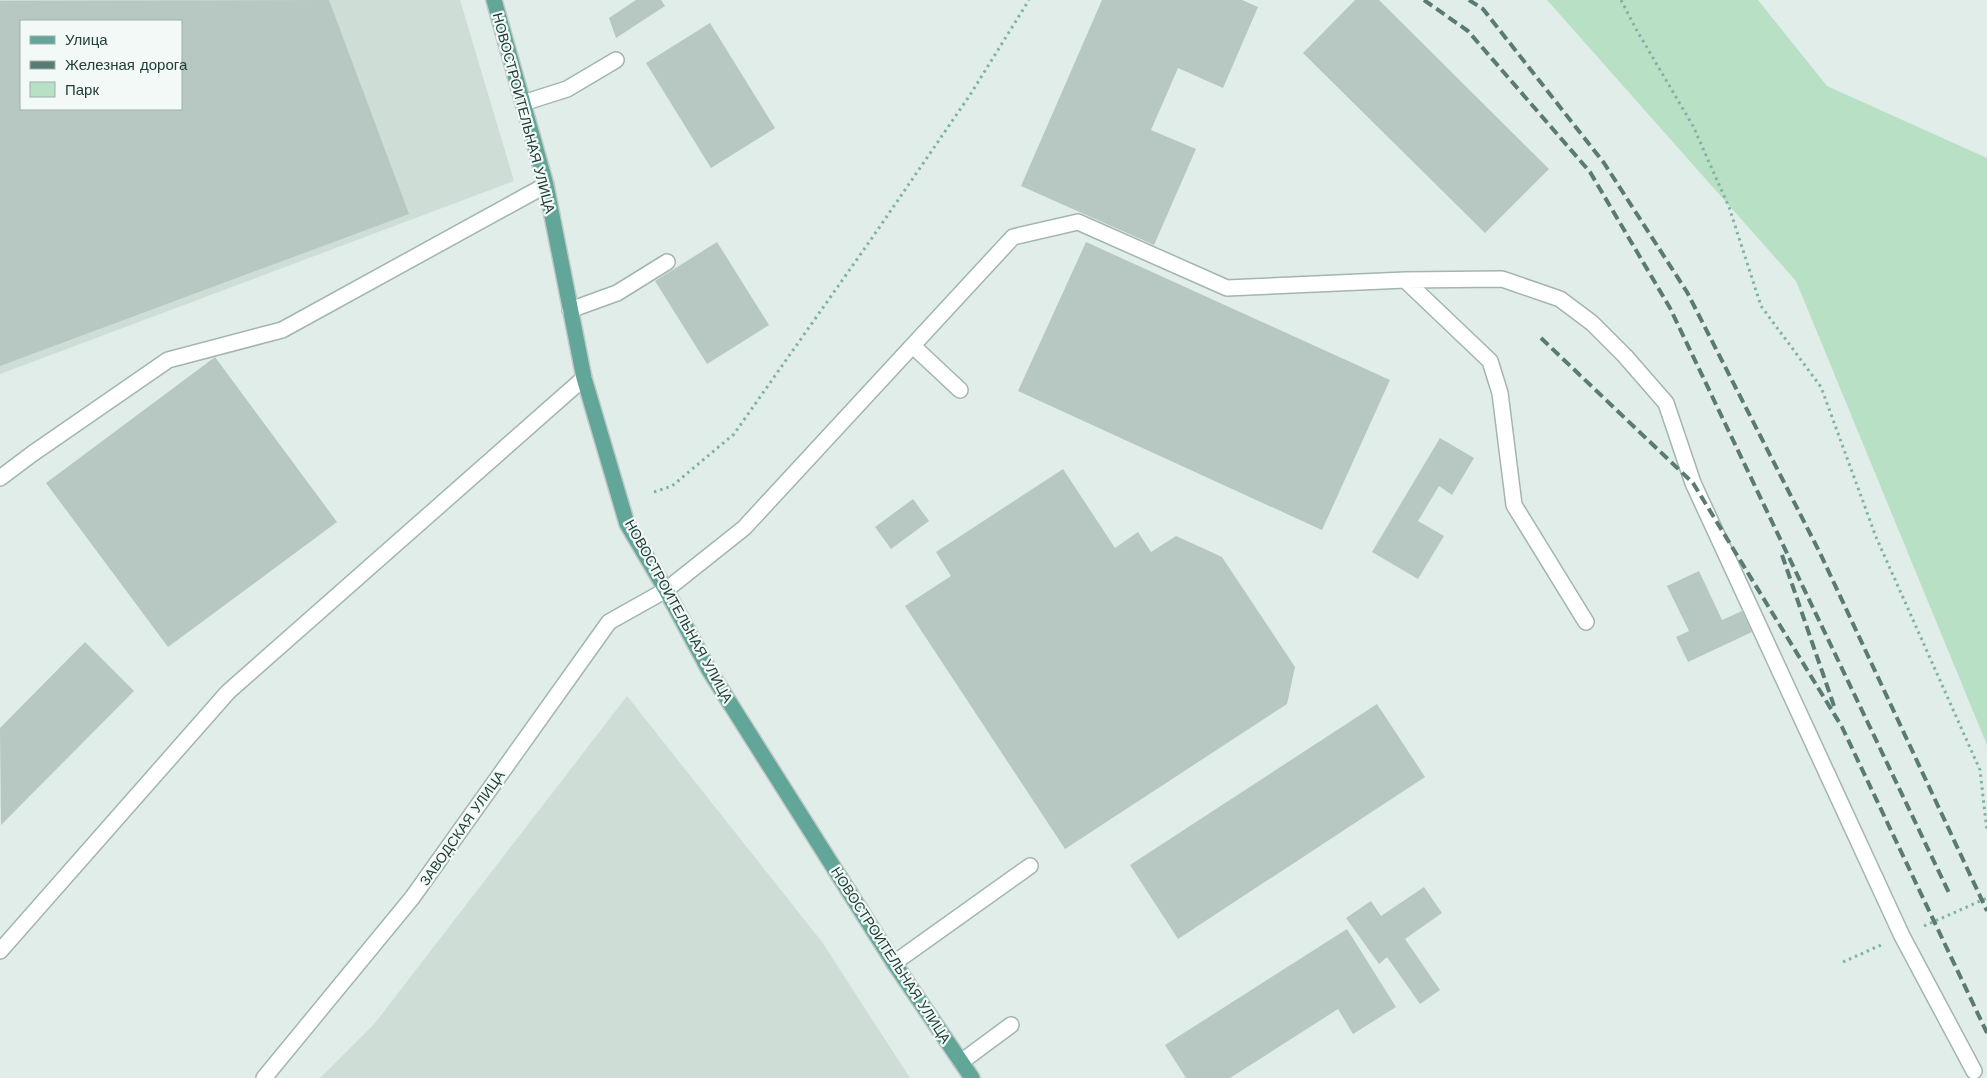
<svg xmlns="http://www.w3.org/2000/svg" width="1987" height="1078" font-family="'Work Sans',sans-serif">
<rect width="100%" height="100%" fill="#e1ede8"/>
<!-- built -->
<path fill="#cfddd7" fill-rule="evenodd" d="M0 0H460L514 181 0 374ZM21 21H181V109H21Z
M627 696 822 942 910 1078H320L375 1023Z"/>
<!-- green -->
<path fill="#b8e0c5" d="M1547 0H1758L1827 86 1987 158V745L1796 281Z"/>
<!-- building -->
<path fill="#b6c8c1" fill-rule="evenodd" d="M329 0 409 214 0 366V1ZM21 21H181V109H21Z
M636 0H661L665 6 616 38 609 18Z
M1102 0H1242L1258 7 1223 88 1178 68 1151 130 1196 149 1154 245 1021 186Z
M1355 0H1379L1549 169 1485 233 1303 53Z
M710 23 775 128 711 168 646 63Z
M717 242 769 325 707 364 655 281Z
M1086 242 1390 380 1322 530 1018 391Z
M215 357 337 522 168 647 46 483Z
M1440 438 1474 458 1452 495 1439 486 1418 521 1444 536 1418 579 1372 552Z
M1063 469 1115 548 1138 532 1151 552 1176 536 1222 557 1295 667 1287 704 1065 849 905 606 951 576 936 552Z
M913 499 929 521 891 549 875 527Z
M1699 571 1722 620 1742 611 1752 632 1688 662 1676 637 1689 631 1667 586Z
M85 642 134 691 1 825 0 728Z
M1377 704 1425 777 1178 939 1130 865Z
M1424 887 1442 913 1405 939 1440 990 1420 1004 1387 957 1379 964 1346 918 1371 901 1381 916Z
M1347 929 1396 1007 1353 1034 1338 1009 1230 1078H1186L1165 1045Z"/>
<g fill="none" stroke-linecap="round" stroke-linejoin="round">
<!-- minor casing -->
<g stroke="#a3b5b0" stroke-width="18">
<path id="minor" d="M523 103 567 89 616 60
M1405 280 1490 361 1500 393 1514 505 1586 622
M570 310 617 293 667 262
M913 346 960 390
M0 478 32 454 168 360 282 330 546 185
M0 951 228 692 584 378
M894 963 1030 866
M961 1062 1011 1025
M264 1078 412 898 609 622 666 590 744 528 1013 237 1078 222 1227 288 1405 280 1502 279 1560 299 1592 323 1625 356 1666 403 1693 483 1902 936 1974 1071"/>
</g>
<!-- major casing -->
<g stroke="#c1c9c7" stroke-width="18">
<path id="major" d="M494 0 546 185 584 378 627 524 666 590 709 670 894 963 972 1078"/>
</g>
<!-- path -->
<path stroke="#7eb3a5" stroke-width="3" stroke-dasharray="2.5 4" stroke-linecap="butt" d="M1621 0 1636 29 1693 126 1729 207 1761 306 1821 387 1876 537 1980 770 1987 831
M654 492 672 486 734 434 872 238 970 95 1029 0
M1924 926 1987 898
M1843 962 1881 945"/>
<!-- minor -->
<use href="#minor" stroke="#fff" stroke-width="15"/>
<!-- major -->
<use href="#major" stroke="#61a698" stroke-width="15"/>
<!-- rail -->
<path stroke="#5a7b74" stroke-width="4" stroke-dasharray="10 5" stroke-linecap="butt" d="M1424 0 1468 31 1590 172 1670 308 1950 895
M1469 0 1483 9 1604 163 1687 292 1820 553 1987 911
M1541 338 1693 483 1842 727 1987 1033
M1782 555 1834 706"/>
</g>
<g text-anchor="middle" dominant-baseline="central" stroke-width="4.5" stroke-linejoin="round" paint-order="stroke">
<!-- street labels -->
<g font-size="14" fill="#203f38" stroke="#f2f9f6">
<text transform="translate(524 113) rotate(75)">НОВОСТРОИТЕЛЬНАЯ УЛИЦА</text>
<text transform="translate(679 611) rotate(61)">НОВОСТРОИТЕЛЬНАЯ УЛИЦА</text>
<text transform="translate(462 828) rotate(-55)">ЗАВОДСКАЯ УЛИЦА</text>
<text transform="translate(891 955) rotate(57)">НОВОСТРОИТЕЛЬНАЯ УЛИЦА</text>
</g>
</g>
<!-- legend -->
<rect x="20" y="20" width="162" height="90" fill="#f2f9f6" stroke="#9eafaa"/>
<rect x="30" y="36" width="25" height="8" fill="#61a698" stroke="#9eafaa"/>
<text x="65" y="45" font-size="15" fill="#203f38">Улица</text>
<rect x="30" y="61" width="25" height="8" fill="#5a7b74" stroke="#9eafaa"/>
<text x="65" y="70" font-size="15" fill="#203f38">Железная дорога</text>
<rect x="30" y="82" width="25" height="15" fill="#b8e0c5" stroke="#9eafaa"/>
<text x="65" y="95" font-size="15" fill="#203f38">Парк</text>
</svg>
